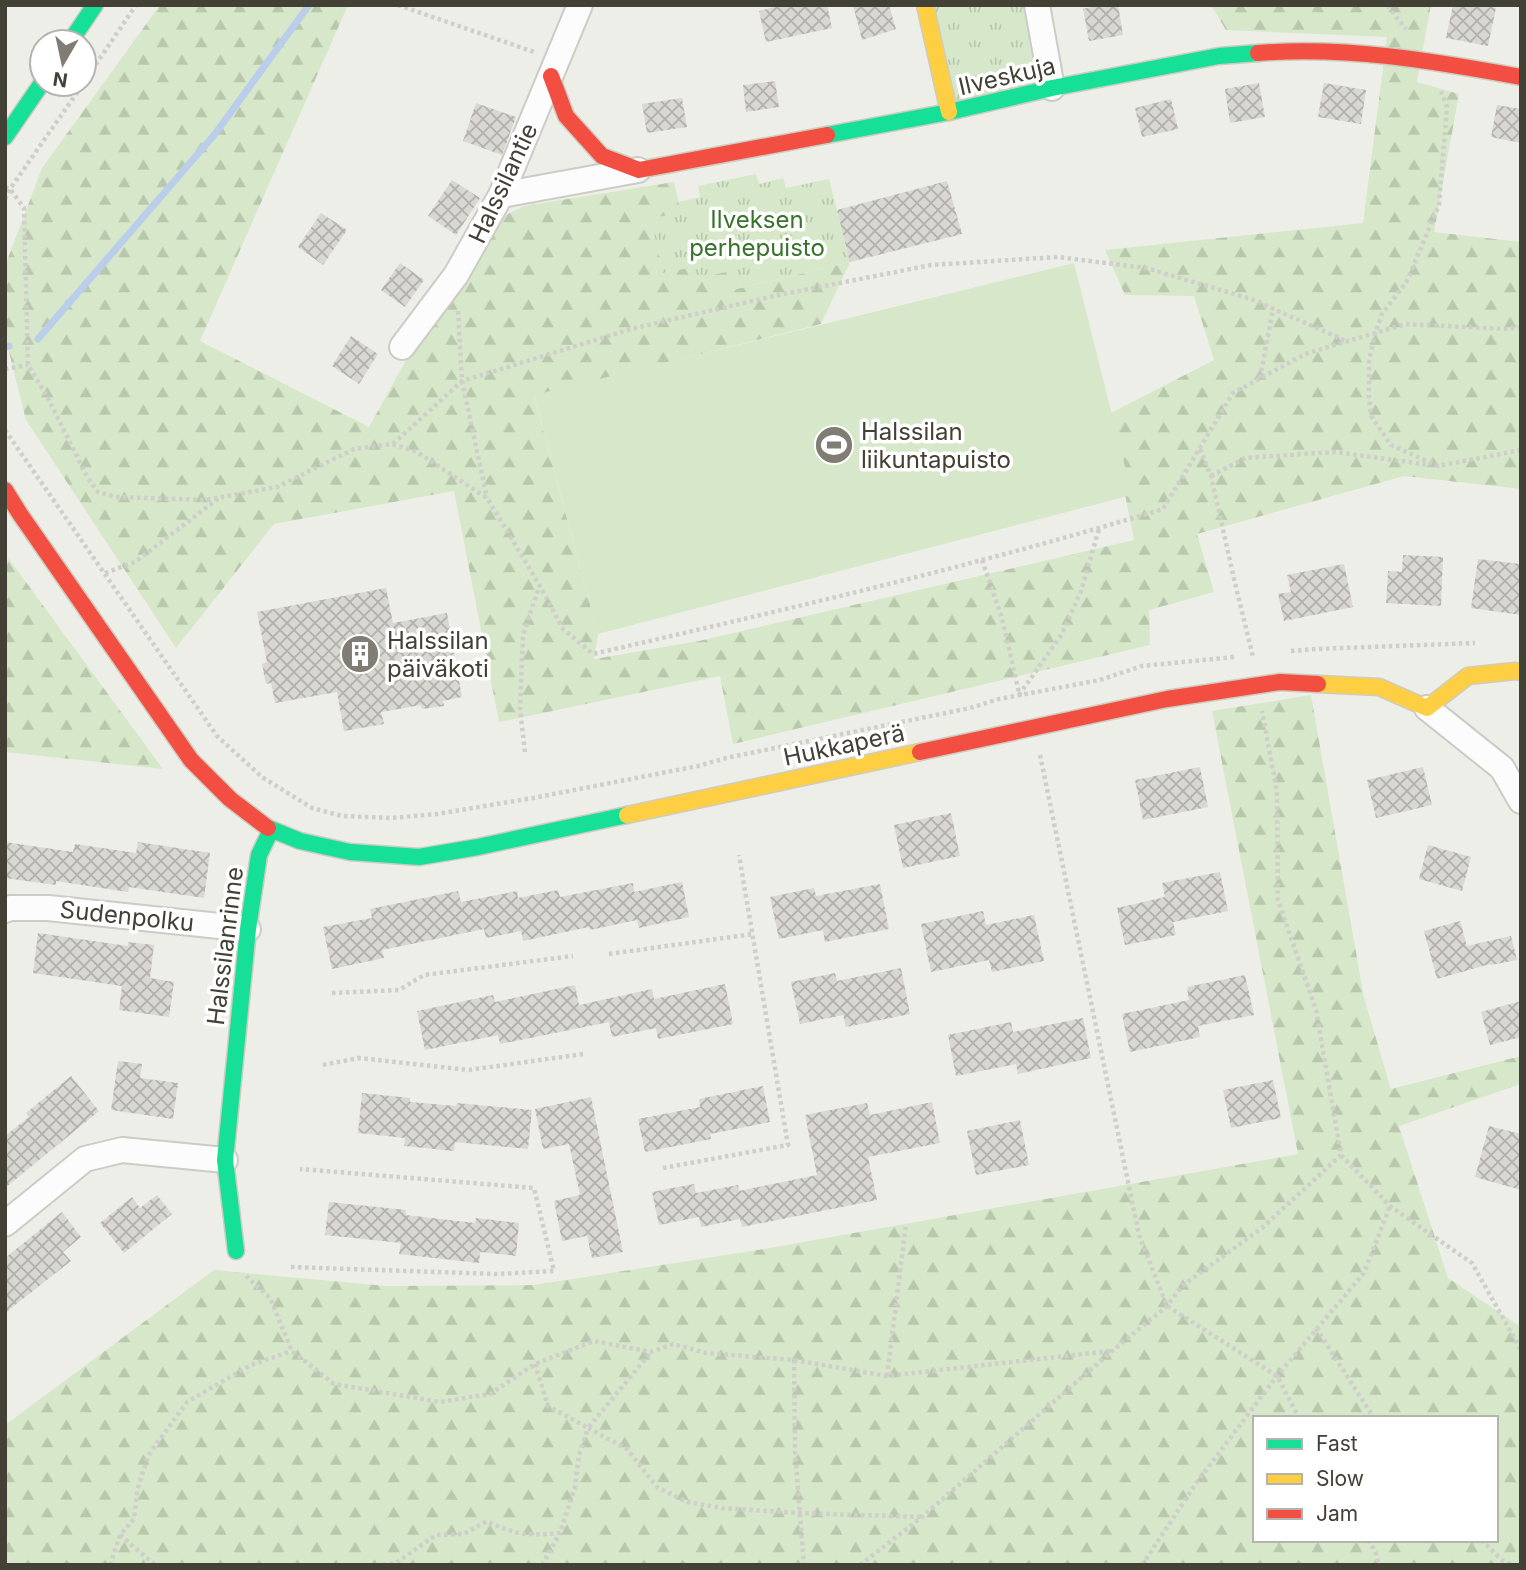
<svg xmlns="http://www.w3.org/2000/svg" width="1526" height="1570" font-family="Inter,sans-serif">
<defs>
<pattern id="forest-firs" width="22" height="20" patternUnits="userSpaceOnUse" patternTransform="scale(1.75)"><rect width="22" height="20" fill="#d6e8c9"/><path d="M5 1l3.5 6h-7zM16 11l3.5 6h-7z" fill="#b9c8ad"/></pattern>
<pattern id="park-tufts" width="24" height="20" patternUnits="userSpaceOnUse" patternTransform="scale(1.75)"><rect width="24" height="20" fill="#d6e8c9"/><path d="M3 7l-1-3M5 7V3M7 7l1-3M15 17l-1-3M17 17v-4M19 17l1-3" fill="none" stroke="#b9c8ad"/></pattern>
<pattern id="building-cross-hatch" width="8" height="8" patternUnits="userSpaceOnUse" patternTransform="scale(1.75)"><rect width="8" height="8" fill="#d8d7d1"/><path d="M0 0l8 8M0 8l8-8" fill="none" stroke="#b1b0aa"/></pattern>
</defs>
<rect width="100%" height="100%" fill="#eeeee8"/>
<!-- forest -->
<path fill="url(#forest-firs)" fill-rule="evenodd" d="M160 5H348L200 341 369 427 431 315 504 216 524 206 674 182 681 212 652 219 688 268 690 279 727 271 732 290 850 262 821 324 534 396 598 634 594 659 699 641 1134 540 1109 414 1214 360 1194 296 1125 295 1105 250 1363 223 1387 37 1226 30 1211 5H1431L1417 82 1459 94 1434 232 1521 242V489L1404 476 1197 534 1214 592 1149 610 1150 645 733 744 720 676 499 722 454 491 274 524 176 648 26 420 5 336V266L42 168Z
M9 559 163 769 5 752V563Z
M1311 695 1364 998 1391 1089 1521 1056V1084L1399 1126 1448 1278 1521 1327V1565H5V1425L214 1270 386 1286 534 1285 764 1249 1298 1154 1212 711ZM1255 1418H1496V1540H1255Z"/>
<!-- park -->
<path fill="url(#park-tufts)" d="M925 5H1037L1052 88 949 112Z
M756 174 759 184 783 178 786 188 829 179 850 262 731 290 727 272 690 279 688 268 663 273 651 219 680 212 678 202 700 197 698 186Z"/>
<!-- garden -->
<path fill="#d6e8c9" d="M1074 263 1132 495 598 634 534 395Z"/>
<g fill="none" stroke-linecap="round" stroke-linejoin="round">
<!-- stream -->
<path stroke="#baceeb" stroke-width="7" d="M38 339 215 134 309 5
M5 347 9 346"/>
</g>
<!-- building -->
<path fill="url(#building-cross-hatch)" d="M782 5H827L832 28 766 42 759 11Z
M853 5H889L896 29 862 40Z
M1100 5H1118L1123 35 1089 41 1083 9Z
M1453 5H1482L1496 8 1488 46 1446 38Z
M775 81 779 107 746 112 743 85Z
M1259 83 1265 117 1230 123 1225 89Z
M1324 83 1366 90 1361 124 1318 117Z
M682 98 687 127 647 133 642 104Z
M1171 99 1178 129 1142 137 1135 108Z
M476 103 516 117 502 155 463 141Z
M1497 105 1521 109V143L1491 137Z
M452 180 480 198 456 235 428 216Z
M947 181 962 234 850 262 837 210Z
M321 213 347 230 323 265 298 247Z
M400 263 424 280 405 307 381 290Z
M351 336 378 354 359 384 332 366Z
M1403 555 1443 557 1441 606 1386 603 1388 571 1402 572Z
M1478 559 1521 564V615L1471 608Z
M1344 564 1353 607 1284 621 1278 594 1291 592 1287 575Z
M386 588 393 623 447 613 462 697 443 701 444 706 422 709 421 705 381 712 384 724 344 731 337 692 275 703 271 683 266 684 262 664 267 662 257 612Z
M1200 767 1208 807 1143 820 1135 780Z
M1423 767 1432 805 1376 818 1367 780Z
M951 813 960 856 903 868 894 825Z
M5 842 73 852 75 844 136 853 138 842 210 853 204 898 129 887 128 892 56 881V885L5 878Z
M1428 845 1471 857 1462 891 1419 879Z
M1220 872 1228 911 1173 922 1176 935 1125 945 1117 908 1165 897 1162 883Z
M682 882 689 917 639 928 637 920 590 930 589 927 523 941 521 931 486 938 484 929 382 950 384 958 332 969 323 927 372 918 370 909 458 891 461 902 517 891 518 898 558 890 560 897 633 883 634 892Z
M880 884 889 929 825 942 823 930 779 939 770 897 814 888 816 896Z
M983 911 986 925 1034 915 1044 961 992 972 989 960 931 972 921 924Z
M1460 921 1467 946 1511 936 1517 960 1491 965 1490 964 1437 979 1424 931Z
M38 933 128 946V942L154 945 150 978 174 982 169 1017 119 1010 122 986 33 973Z
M901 968 910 1014 846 1027 843 1015 800 1024 791 982 835 973 837 981Z
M1245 975 1254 1015 1198 1026 1200 1037 1130 1052 1122 1014 1189 1000 1187 987Z
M725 984 733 1024 658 1039 656 1028 612 1037 609 1022 500 1044 498 1035 425 1050 417 1011 493 995 495 1002 575 985 579 1005 652 989 654 999Z
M1521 1001V1037L1490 1045 1481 1012Z
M1083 1018 1091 1058 1018 1074 1016 1064 956 1076 948 1035 1011 1022 1013 1032Z
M118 1061 142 1064 140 1078 178 1083 173 1119 111 1110Z
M71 1076 99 1111 5 1188V1136L29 1117 26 1113Z
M1273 1080 1281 1118 1231 1128 1223 1090Z
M763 1086 770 1122 710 1134 711 1139 645 1152 638 1119 700 1107 699 1099Z
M362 1093 410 1098V1102L456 1106 457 1103 532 1110 528 1149 455 1142 454 1151 404 1146 405 1138 358 1133Z
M591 1097 623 1252 592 1258 587 1236 562 1241 554 1201 580 1195 569 1144 543 1149 535 1109Z
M932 1102 940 1143 868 1157 877 1200 742 1227 740 1219 701 1227 699 1217 659 1225 652 1192 694 1184 696 1193 738 1185 739 1191 817 1175 805 1115 867 1103 870 1115Z
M1020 1120 1029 1165 976 1175 967 1131Z
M1489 1126 1521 1134V1190L1475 1177Z
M157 1195 172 1214 124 1253 100 1223 132 1197 140 1208Z
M329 1202 406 1210V1215L475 1223 476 1218 519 1223 516 1256 480 1252 479 1263 399 1254 401 1243 325 1235Z
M62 1212 81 1237 63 1252 71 1261 5 1313V1258Z"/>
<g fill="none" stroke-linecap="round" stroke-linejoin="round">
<!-- street casing -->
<g stroke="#cccbc5" stroke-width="28">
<path id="street" d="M1037 5 1052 88
M501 195 638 170
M402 347 456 275 501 195 580 5
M1427 708 1502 768 1521 801
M5 910 10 908H48L248 929
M5 1224 85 1159 122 1150 225 1160"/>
</g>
<!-- fast casing -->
<g stroke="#cdccbf" stroke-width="19">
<path id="fast" d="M70 42 95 5
M827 135 949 112 1052 88 1219 56 1258 53
M5 137 42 83
M268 828 300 841 350 852 419 857 478 847 627 815
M236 1251 225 1160 248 929 259 855 271 830"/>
</g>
<!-- slow casing -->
<g stroke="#cdccbf" stroke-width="19">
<path id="slow" d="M925 5 949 112
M1318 684 1379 687 1427 708 1468 676 1515 671 1521 672
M627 815 920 752"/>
</g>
<!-- jam casing -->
<g stroke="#cdccbf" stroke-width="19">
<path id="jam" d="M1258 53C1347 46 1434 61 1521 77
M551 76 566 116 602 156 639 170 827 135
M5 490 20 514 191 760 230 799 268 828
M920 752 1167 699 1280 682 1318 684"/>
</g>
<!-- path -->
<path stroke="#cfceca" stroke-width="4.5" stroke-dasharray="3.5 3.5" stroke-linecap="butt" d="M398 5 537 53
M1389 5V8L1406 29
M84 82 136 5
M1441 91 1447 107 1439 205 1407 281 1382 314 1375 333 1369 361V398L1371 416 1391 445 1438 466 1521 450
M5 187 10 189 24 208 28 365 48 398 86 475 98 492 116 497 206 500 277 487 354 449 392 444 417 452 487 498 540 586 563 629 593 654C784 610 975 566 1163 509L1233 393 1305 354 1406 324 1505 329 1521 327
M5 199 10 189 83 84
M458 311 462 381 487 498
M5 369 28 365
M1260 378 1273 309
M5 430 217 736 262 777 312 808 342 816 391 818 437 814 533 798 698 766 726 758 970 708 999 699 1100 680 1142 666 1234 657
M393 444 462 381 631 329 774 296 931 265 1058 257 1146 268 1251 299 1346 341
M1200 449 1211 476 1235 583 1253 657
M1211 476 1245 458 1335 452 1430 465
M982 560 1002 618 1020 697
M105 573 135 562 219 498
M1291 651 1316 649 1475 643
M1019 695 1062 634 1081 591 1099 529
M525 752 520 709 523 635 539 587
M1040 755 1139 1235 1167 1306 1277 1376 1299 1418
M609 954 753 934
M332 993 399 990 424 975 573 956
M323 1065 359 1058 469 1070 583 1054
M1341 1155 1390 1206 1472 1263 1521 1350
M663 1168 788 1145 739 855
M291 1267 496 1274 554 1271 534 1188 300 1169
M246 1276 270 1298 292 1351 334 1384 440 1402 490 1394 535 1364 594 1341 651 1352 673 1344 706 1353 794 1360 887 1376 1110 1351
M1316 1328 1374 1418
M794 1360 795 1451 804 1565
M535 1364 548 1406 588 1428 651 1352
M887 1376 906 1224
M120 1535 155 1565
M1368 1540 1375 1551 1379 1565
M1481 1540 1502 1560 1513 1565
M110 1565 120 1535 134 1519 137 1491 148 1456 187 1402 251 1365 292 1351
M383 1565 396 1563 436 1535 464 1534 487 1521C516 1535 527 1536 560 1533L575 1487 579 1455 588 1428 627 1449 657 1487 687 1502 722 1508 799 1513 922 1517
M542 1565 560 1533
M860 1565 922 1517 1112 1351 1167 1306 1182 1286 1262 1228 1341 1155 1316 1010 1278 900 1277 792 1262 711
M1142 1565 1197 1482 1277 1376 1364 1273 1390 1206"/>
<!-- street -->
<use href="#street" stroke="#fcfcfc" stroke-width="24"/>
<!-- fast -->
<use href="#fast" stroke="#16e098" stroke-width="16"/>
<!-- slow -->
<use href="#slow" stroke="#ffcf43" stroke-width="16"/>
<!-- jam -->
<use href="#jam" stroke="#f24e42" stroke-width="16"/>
</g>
<!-- icons -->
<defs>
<g id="stadium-disc" transform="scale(2.0125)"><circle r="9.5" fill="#7f7d74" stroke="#fff"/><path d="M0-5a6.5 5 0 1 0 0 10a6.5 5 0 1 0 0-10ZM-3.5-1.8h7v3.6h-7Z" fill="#fff"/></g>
<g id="building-disc" transform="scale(2.0125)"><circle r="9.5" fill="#7f7d74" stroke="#fff"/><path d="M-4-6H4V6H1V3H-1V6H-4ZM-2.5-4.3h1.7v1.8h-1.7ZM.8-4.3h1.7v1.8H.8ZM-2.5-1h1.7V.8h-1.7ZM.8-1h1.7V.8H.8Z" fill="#fff"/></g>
</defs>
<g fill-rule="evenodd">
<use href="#stadium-disc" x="834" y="445"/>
<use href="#building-disc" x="360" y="654"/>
</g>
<g text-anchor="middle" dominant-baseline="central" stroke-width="7" stroke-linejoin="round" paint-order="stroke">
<!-- street labels -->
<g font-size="24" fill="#434035" stroke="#fff">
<text transform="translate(1007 76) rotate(-13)">Ilveskuja</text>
<text transform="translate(503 183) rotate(-65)">Halssilantie</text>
<text transform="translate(844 745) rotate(-12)">Hukkaperä</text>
<text transform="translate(127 916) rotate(6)">Sudenpolku</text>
<text transform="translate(225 946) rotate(-83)">Halssilanrinne</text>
</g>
<!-- park labels -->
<g font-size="24" fill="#39722b" stroke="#fff">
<text x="757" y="219">Ilveksen<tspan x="757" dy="28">perhepuisto</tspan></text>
</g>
<!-- poi labels -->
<g font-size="24" fill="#434035" stroke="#fff" text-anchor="start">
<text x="861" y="431">Halssilan<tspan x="861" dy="28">liikuntapuisto</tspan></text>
<text x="387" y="640">Halssilan<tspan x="387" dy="28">päiväkoti</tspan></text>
</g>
</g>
<!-- border -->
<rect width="1526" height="1570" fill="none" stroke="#434035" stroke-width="14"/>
<!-- legend -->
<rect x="1253" y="1416" width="245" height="126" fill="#ffffff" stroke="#b4b3ae" stroke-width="2"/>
<rect x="1267" y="1439" width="35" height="10" fill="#16e098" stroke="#b4b3ae" stroke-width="2"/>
<text x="1316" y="1451" font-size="21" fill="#434035">Fast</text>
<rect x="1267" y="1474" width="35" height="10" fill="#ffcf43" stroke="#b4b3ae" stroke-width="2"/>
<text x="1316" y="1486" font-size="21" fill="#434035">Slow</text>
<rect x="1267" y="1509" width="35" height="10" fill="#f24e42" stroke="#b4b3ae" stroke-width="2"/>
<text x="1316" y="1521" font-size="21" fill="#434035">Jam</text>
<!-- north arrow -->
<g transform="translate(63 63) rotate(189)"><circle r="33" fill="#ffffff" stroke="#b4b3ae" stroke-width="2"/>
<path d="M0-5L12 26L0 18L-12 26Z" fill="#7f7d74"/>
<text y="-10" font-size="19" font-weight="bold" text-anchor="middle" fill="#434035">N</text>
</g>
</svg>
